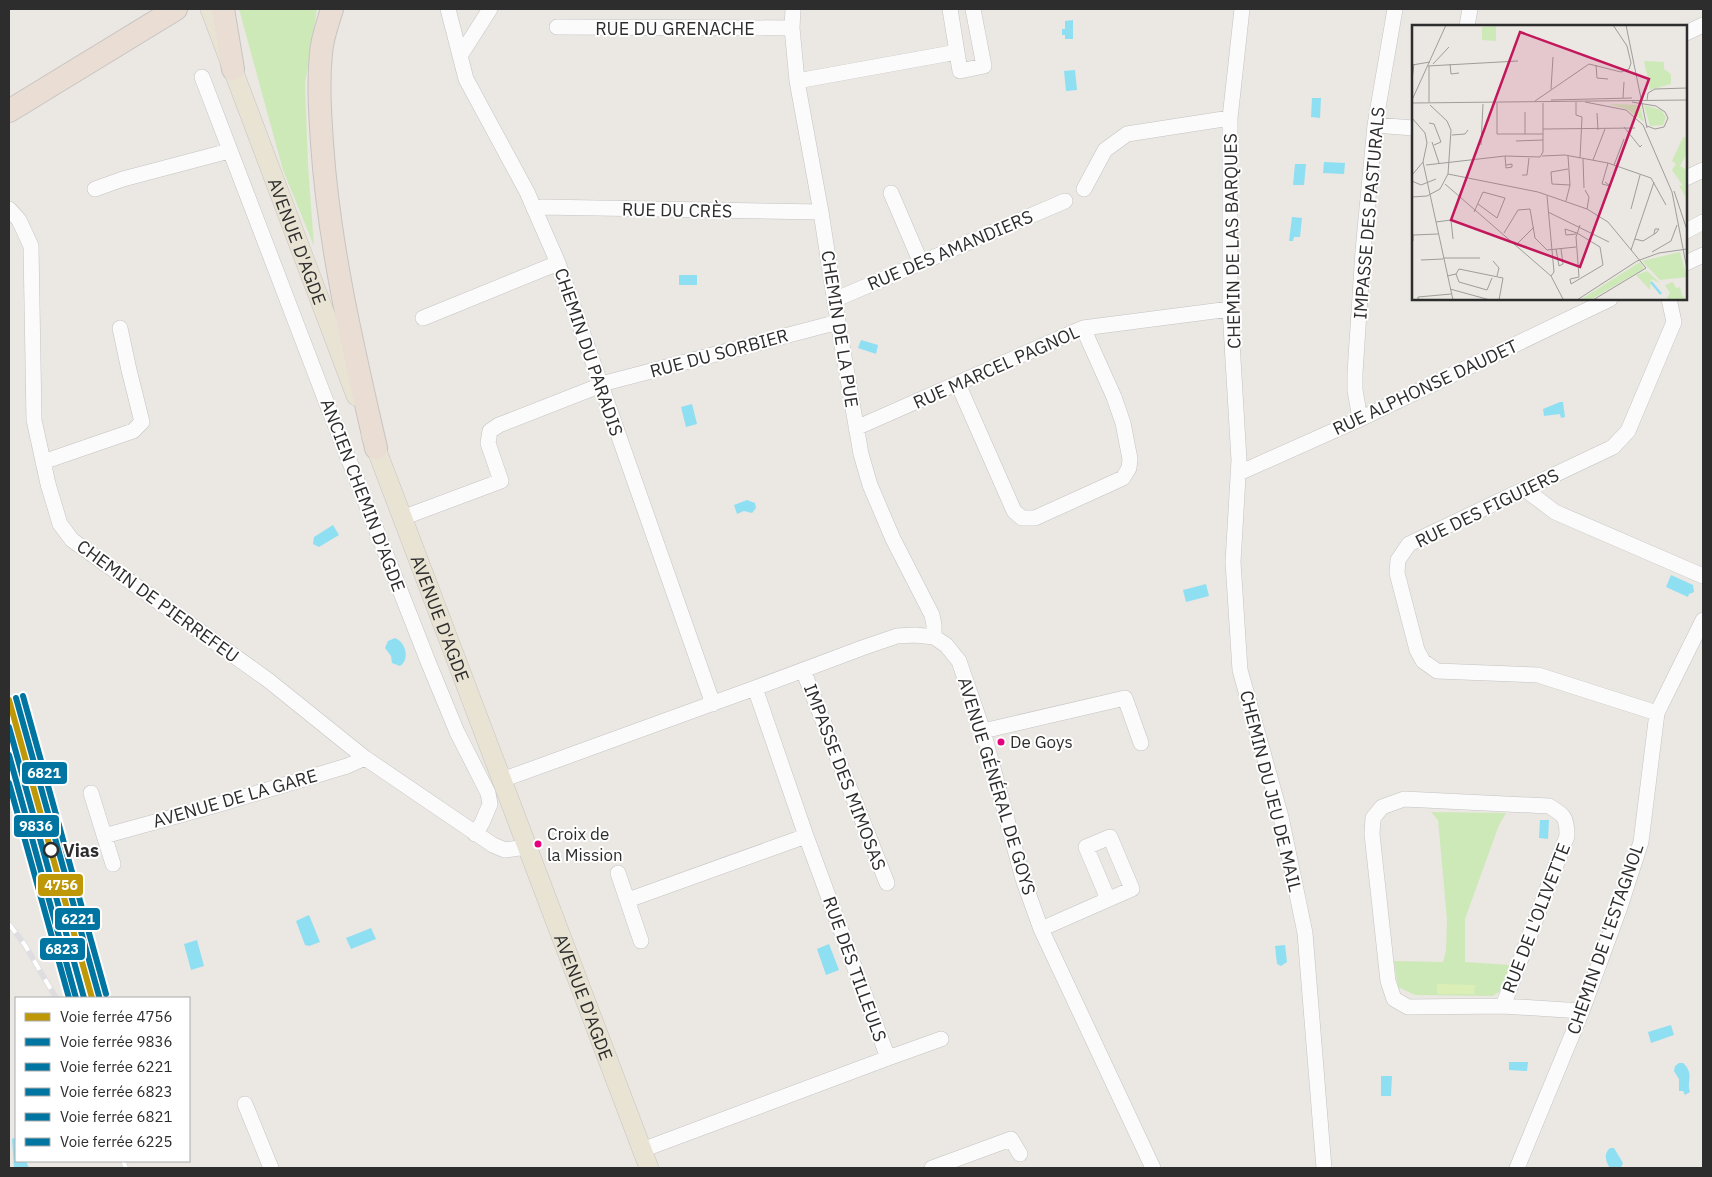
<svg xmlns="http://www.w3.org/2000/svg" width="1712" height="1177" font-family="'IBM Plex Sans',sans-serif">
<rect width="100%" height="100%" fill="#ebe7e2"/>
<!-- green -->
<path fill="#cee9b8" d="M239 9H317L305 84 308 166 314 246 283 170Z
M1431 812 1506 813 1499 825 1465 919V962L1510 965 1500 991 1493 996 1415 995 1398 987 1394 961 1443 962 1446 951 1447 920 1438 820Z"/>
<!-- pitch -->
<path fill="#dbeeb5" d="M1437 984 1475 985 1474 994H1437Z"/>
<!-- water -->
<path fill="#8fdff3" d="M1073 20V39H1065V35H1062V29H1065V21Z
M1075 70 1077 90 1066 91 1064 71Z
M1312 98H1321L1320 118 1311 117Z
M1324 162 1345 163 1344 174 1323 173Z
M1295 164H1306L1304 185H1293Z
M1292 217 1302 218 1300 237H1294L1293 241H1289Z
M679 275H697V285H679Z
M861 340 878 345 876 354 858 348Z
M1560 402H1563L1565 417 1561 418 1560 414 1544 416 1543 409Z
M692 404 697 424 686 427 681 407Z
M747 500 755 503 756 508 752 513 744 511 737 514 734 505Z
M333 525 339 535 319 547 313 544 314 537Z
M1671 575 1693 585 1694 592 1689 594 1688 597 1666 587Z
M1206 584 1209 596 1186 602 1183 590Z
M395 638C406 642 410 660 400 666L392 663 391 656 385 648 388 641Z
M1540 820H1549L1548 839 1539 838Z
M309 915 320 942 309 946 305 945 296 921Z
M371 928 376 939 351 949 346 938Z
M197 940 204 966 191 970 184 944Z
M829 944 839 970 826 975 817 949Z
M1285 945 1287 962 1281 966 1277 964 1275 946Z
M1671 1025 1674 1035 1651 1043 1648 1032Z
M1509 1062H1528L1527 1071 1509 1070Z
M1679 1063H1683C1695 1074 1686 1081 1690 1092L1685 1095 1683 1091H1679V1079L1674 1071 1675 1066Z
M1381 1076H1392L1391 1096H1381Z
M16 1137V1161H26L29 1168H14L12 1139Z
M1610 1148H1614L1623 1163 1621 1168H1610C1606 1162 1603 1154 1610 1148Z"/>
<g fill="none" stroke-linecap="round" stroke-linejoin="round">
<!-- minor casing -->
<g stroke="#c4c4c4" stroke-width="16">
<path id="minor" d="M448 9 466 79 527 192 558 263 713 704
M793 9 792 28 797 81 821 212 838 322 861 454 870 485 893 539 932 615 934 625V637
M950 9 960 71 984 66 973 9
M1242 9 1230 118V309L1239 460 1233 562 1240 670 1281 817 1305 933 1324 1168
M1467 26 1470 9
M557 27 792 28
M1686 33 1703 25
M460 56 490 9
M202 77 327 404 429 664 457 732 488 793 490 804 482 823 475 834
M797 81 957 52
M1375 125 1413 128
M1686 178 1703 170
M95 189 123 179 229 151
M1084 189 1105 150 1127 134 1230 118
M891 193 921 263
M9 209 19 220 31 246 34 420 48 484 60 524 72 540 268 680 365 758 493 845 505 850 526 847
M534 209 542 207 821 212
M1686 231 1703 222
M1686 263 1703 255
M834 300 1065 201
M423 318 558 263
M958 384 1014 511 1022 518H1035L1123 478 1129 468 1130 459 1123 423 1114 397 1083 328
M1360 419 1355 390V373L1363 251 1375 125 1395 9
M856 428 1083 328 1230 309
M43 462 133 431 142 422 129 370 120 328
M1239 473 1360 419 1610 299
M1526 490 1555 512 1703 576
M402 518 501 481 488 443 490 431 499 425 609 382 838 322
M803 670 887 883
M1657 713 1538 675 1437 671 1423 661 1417 650 1397 573 1398 560 1409 544 1613 447 1628 431 1674 322 1669 299
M983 731 1125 698 1141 743
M502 780 755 688 862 648 897 636 915 635 934 637 946 645 959 661 983 731 1023 879 1041 929 1153 1168
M91 793 113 864
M104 836 220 804 347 766 365 758
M618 873 641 941
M628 900 806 836
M1041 929 1132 889 1110 837 1086 847 1108 899
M1503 1006 1567 836C1567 817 1564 815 1549 806L1404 799 1382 807 1373 818 1372 834 1388 981 1394 999 1408 1007 1503 1006 1582 1011
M888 1058 941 1039
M245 1104 271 1168
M642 1150 888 1058 806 836 755 688
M932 1168 1011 1139 1020 1154
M1517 1168 1582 1011 1620 907 1641 842 1657 713 1703 620"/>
</g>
<!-- major casing -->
<g stroke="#c6c4c3" stroke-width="20">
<g id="major">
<path id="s1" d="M210 9 356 396"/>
<path id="s2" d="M371 435 649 1168"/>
</g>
</g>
<!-- highway casing -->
<g stroke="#c6c4c3" stroke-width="24">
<path id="highway" d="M223 9 233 69
M332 9C328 23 322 38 321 53 318 83 320 113 322 143 329 247 353 348 376 448
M9 111 176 9"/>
</g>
<!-- minor -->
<use href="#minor" stroke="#fcfbfb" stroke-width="15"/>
<!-- major -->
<use href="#major" stroke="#e9e3d4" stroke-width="19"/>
<!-- highway -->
<use href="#highway" stroke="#eaddd4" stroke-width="22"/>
<!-- rail casing -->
<g stroke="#dedee0" stroke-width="5.5">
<path id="rail" d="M9 924 25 945 56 998
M123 1161 126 1168"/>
</g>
<!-- rail -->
<use href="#rail" stroke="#fff" stroke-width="4" stroke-dasharray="11" stroke-linecap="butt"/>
<!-- rail-1 casing -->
<g stroke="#fff" stroke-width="10">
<path id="rail-1" d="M9 700 92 998"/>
</g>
<!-- rail-2 casing -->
<g stroke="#fff" stroke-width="10">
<path id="rail-2" d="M9 727 84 998"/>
</g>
<!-- rail-3 casing -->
<g stroke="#fff" stroke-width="10">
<path id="rail-3" d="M16 698 99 996"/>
</g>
<!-- rail-4 casing -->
<g stroke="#fff" stroke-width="10">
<path id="rail-4" d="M9 755 76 998"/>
</g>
<!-- rail-5 casing -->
<g stroke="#fff" stroke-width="10">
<path id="rail-5" d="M23 696 106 994"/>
</g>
<!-- rail-6 casing -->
<g stroke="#fff" stroke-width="10">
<path id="rail-6" d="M9 783 69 998"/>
</g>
<!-- rail-1 -->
<use href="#rail-1" stroke="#be9807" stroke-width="6"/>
<!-- rail-2 -->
<use href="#rail-2" stroke="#0075a1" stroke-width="6"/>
<!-- rail-3 -->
<use href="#rail-3" stroke="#0075a1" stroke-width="6"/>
<!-- rail-4 -->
<use href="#rail-4" stroke="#0075a1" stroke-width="6"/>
<!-- rail-5 -->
<use href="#rail-5" stroke="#0075a1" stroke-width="6"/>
<!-- rail-6 -->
<use href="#rail-6" stroke="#0075a1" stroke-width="6"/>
</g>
<!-- markers -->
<g fill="#e5007d" stroke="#fff" stroke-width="2">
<circle cx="1001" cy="742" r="4.5"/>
<circle cx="538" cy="844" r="4.5"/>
</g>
<circle fill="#fff" stroke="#2d2d2d" stroke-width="2.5" cx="51" cy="850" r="7"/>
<g text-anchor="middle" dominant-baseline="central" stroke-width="4" stroke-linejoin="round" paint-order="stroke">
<!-- bus labels -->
<g font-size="17" fill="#2d2d2d" stroke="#fff" text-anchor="start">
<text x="1010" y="742">De Goys</text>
<text x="547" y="834">Croix de<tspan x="547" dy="21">la Mission</tspan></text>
</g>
<!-- street labels -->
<g font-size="18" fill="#2d2d2d" stroke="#fff">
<text x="675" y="28">RUE DU GRENACHE</text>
<text transform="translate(677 210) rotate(1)">RUE DU CRÈS</text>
<text transform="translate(1369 213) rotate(-85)">IMPASSE DES PASTURALS</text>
<text stroke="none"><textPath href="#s1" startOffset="248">AVENUE D'AGDE</textPath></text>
<text transform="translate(1232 241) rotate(-91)">CHEMIN DE LAS BARQUES</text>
<text transform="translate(950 250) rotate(-23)">RUE DES AMANDIERS</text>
<text transform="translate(840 329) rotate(81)">CHEMIN DE LA PUE</text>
<text transform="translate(589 352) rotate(71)">CHEMIN DU PARADIS</text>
<text transform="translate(719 353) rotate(-15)">RUE DU SORBIER</text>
<text transform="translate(996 367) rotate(-24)">RUE MARCEL PAGNOL</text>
<text transform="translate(1425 387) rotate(-25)">RUE ALPHONSE DAUDET</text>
<text transform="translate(363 495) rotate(69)">ANCIEN CHEMIN D'AGDE</text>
<text transform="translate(1487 508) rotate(-26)">RUE DES FIGUIERS</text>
<text transform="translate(158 601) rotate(36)">CHEMIN DE PIERREFEU</text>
<text stroke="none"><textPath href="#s2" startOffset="196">AVENUE D'AGDE</textPath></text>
<text transform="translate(845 777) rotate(69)">IMPASSE DES MIMOSAS</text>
<text transform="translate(997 786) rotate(73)">AVENUE GÉNÉRAL DE GOYS</text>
<text transform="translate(1271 791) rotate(76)">CHEMIN DU JEU DE MAIL</text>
<text transform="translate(235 798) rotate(-16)">AVENUE DE LA GARE</text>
<text transform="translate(1536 918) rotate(-69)">RUE DE L'OLIVETTE</text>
<text transform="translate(1605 939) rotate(-71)">CHEMIN DE L'ESTAGNOL</text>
<text transform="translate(855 969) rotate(70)">RUE DES TILLEULS</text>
<text stroke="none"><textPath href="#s2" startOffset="601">AVENUE D'AGDE</textPath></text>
</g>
<!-- stop labels -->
<g font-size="18" font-weight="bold" fill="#2d2d2d" stroke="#fff" text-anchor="start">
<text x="63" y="850">Vias</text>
</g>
</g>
<!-- overview -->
<g transform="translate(1412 25)">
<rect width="275" height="275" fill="#ebe7e2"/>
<path d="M84 1V16L70 15V2ZM232 36 252 37V44L259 49V59L238 65ZM197 79 228 80 232 97 215 84ZM232 80 249 85 254 92 251 100 238 101ZM271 112 275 113V128L268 141 275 145V175L267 160 271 161 260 145 264 139 260 136ZM268 227 275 252 248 255 230 236ZM228 237 232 243 228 246 178 275H168ZM235 246 248 258 239 254 238 265 224 250ZM261 257 264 263 268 262 270 270 275 275H254L258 268 253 260Z" fill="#cee9b8"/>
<path fill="none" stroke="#8fdff3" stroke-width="2.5" d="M239 257 249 269"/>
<path fill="none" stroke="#9f9d9a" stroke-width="1" d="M214 0 235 103M21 39 37 22M38 39 39 49 47 48M0 40 18 37M184 40 185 53 196 54M16 41 106 36M17 41V77M0 55 2 39M139 64 141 32M211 73 212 57M0 75 34 0M139 75 220 73M235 75 236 68 243 64 275 63M123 76 177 39 209 47 217 44 219 38 215 21 201 0M164 77V90L170 92 168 133M173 77 214 85 231 100 260 167 275 244M220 77 244 81 253 87 256 93 252 102 243 104 235 101M0 78 275 75M85 78V109H131M185 88 186 105M0 93 13 108 15 118 11 137 0 150M17 98 22 99 29 117 22 120M212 102 228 122 230 120M131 104 223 103M113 109V87M40 110 53 109 56 105M104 116 131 115M20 117 27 138M69 120 71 79M93 131 94 143 100 142V139L94 140M130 131 153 130 196 138 239 153 254 180M171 134 172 163M181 135 193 104M11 137 41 275M14 140 93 131 128 132 131 127V78M202 140 212 114M156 144 139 147 140 159 158 160M36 149 126 167 175 184 196 197 234 243 181 275M110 150H115L117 133M0 156 9 160 24 154M193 157 198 161 190 159 196 138M33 159 139 251 151 274M173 165 177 172 175 184M262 166 275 205M135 171 142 247 139 251M0 172 15 171 28 164 36 149 39 105 35 96 18 80M154 176 158 160 156 131M219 184 228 150M62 187 71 167 93 173 85 193 66 179M136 187 197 217M24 197 39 195 41 214M92 208 106 185 118 184 123 213 135 225 164 222M164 209 154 210 153 204 165 208 188 222 191 240 159 259 158 254 167 252M223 214 231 216 244 208 247 204H243L242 209M1 216V210L26 209M104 220 122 202M144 224 147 241 151 239 149 224M219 225 242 157M240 227 259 216 265 200M31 233H68M9 235 31 234M81 236 87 243 85 251M44 249 47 257 75 265 80 253M35 251 44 249 47 244 91 253 87 275M167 252 164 212 168 200M38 264 78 275M6 275V272L39 269M165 275 225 236 247 228 275 224"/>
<path fill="#c2185b" fill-opacity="0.15" stroke="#c2185b" stroke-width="2.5" d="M108 7 237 54 168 242 39 195Z"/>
<rect width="275" height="275" fill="none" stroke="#2d2d2d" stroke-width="2.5"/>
</g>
<g stroke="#fff" stroke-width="2">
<rect x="21" y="761" width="47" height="24" rx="5" fill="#0075a1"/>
<rect x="13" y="814" width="47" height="24" rx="5" fill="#0075a1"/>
<rect x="37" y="873" width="47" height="24" rx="5" fill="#be9807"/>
<rect x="54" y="907" width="47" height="24" rx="5" fill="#0075a1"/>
<rect x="39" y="937" width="47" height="24" rx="5" fill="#0075a1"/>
</g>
<g font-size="14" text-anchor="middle" font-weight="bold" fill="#fff">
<text x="44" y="778">6821</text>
<text x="36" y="831">9836</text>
<text x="61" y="890">4756</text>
<text x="78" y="924">6221</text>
<text x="62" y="954">6823</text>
</g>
<!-- border -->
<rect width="1712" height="1177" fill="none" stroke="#2d2d2d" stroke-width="20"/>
<!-- legend -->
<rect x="15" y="997" width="175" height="165" fill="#ffffff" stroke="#ababab"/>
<rect x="25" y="1013" width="25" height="8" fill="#be9807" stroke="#ababab"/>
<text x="60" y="1022" font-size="15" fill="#2d2d2d">Voie ferrée 4756</text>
<rect x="25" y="1038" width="25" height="8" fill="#0075a1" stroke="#ababab"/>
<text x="60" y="1047" font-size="15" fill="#2d2d2d">Voie ferrée 9836</text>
<rect x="25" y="1063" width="25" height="8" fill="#0075a1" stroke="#ababab"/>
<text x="60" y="1072" font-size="15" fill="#2d2d2d">Voie ferrée 6221</text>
<rect x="25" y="1088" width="25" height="8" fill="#0075a1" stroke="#ababab"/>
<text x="60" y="1097" font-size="15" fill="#2d2d2d">Voie ferrée 6823</text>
<rect x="25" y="1113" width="25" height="8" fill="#0075a1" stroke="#ababab"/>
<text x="60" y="1122" font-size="15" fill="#2d2d2d">Voie ferrée 6821</text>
<rect x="25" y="1138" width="25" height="8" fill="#0075a1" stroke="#ababab"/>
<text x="60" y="1147" font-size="15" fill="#2d2d2d">Voie ferrée 6225</text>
</svg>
